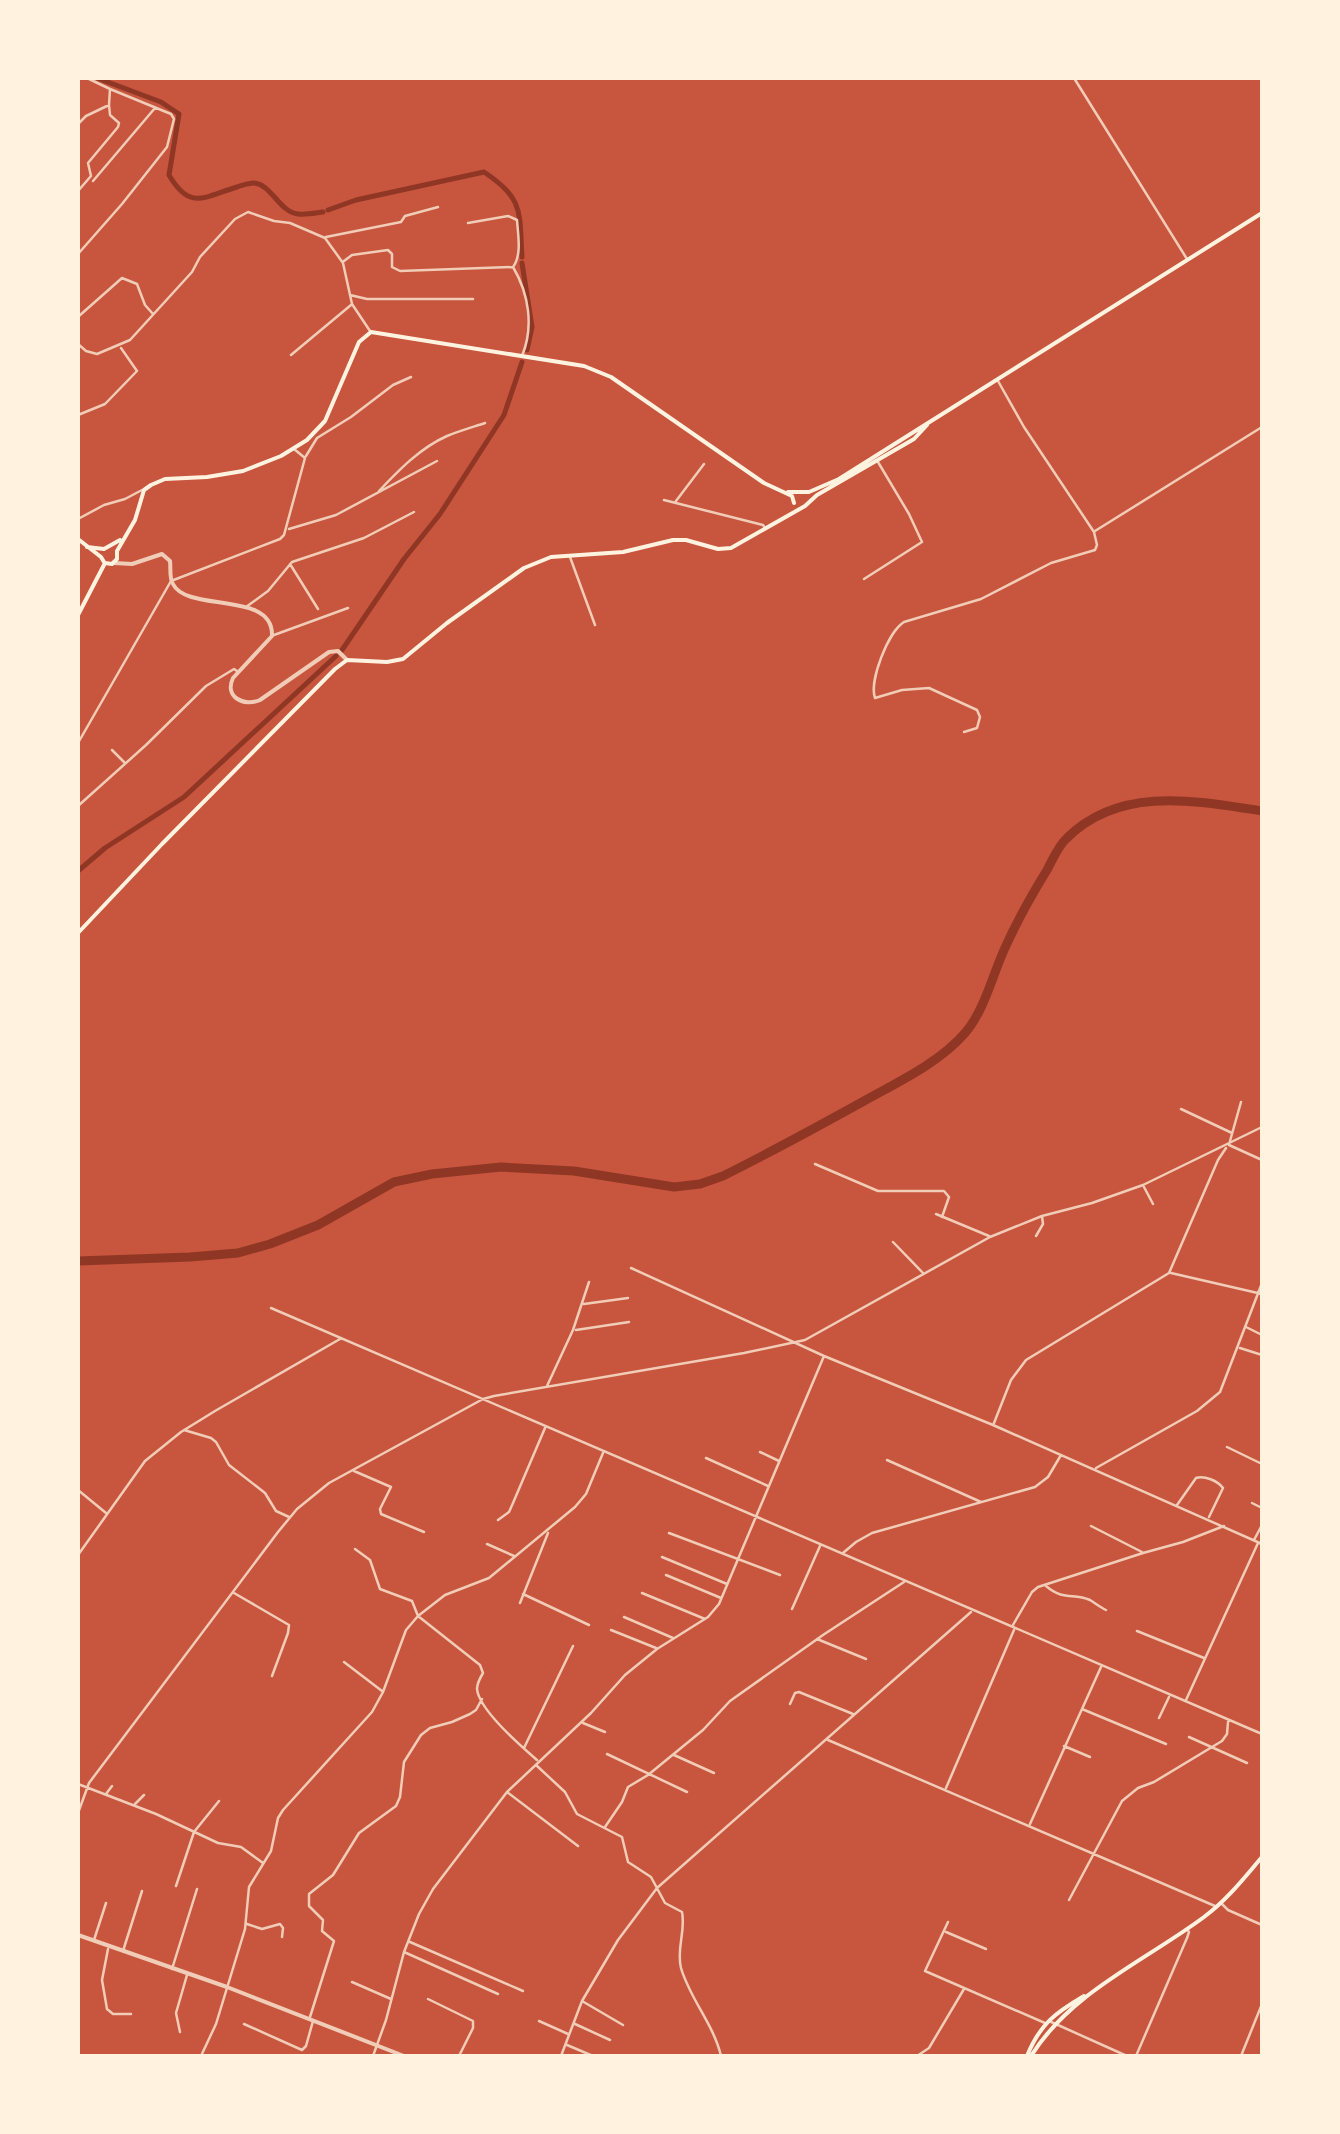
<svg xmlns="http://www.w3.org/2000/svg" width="1340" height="2134" font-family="Quicksand,sans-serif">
<rect width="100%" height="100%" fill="#c8553d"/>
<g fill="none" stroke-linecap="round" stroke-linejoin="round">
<!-- canal -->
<path stroke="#8f3625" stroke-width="5" d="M97 78 161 102 179 114 169 175C190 211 204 197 237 187 239 186 250 183 253 183 271 183 279 212 298 214 306 215 315 213 323 212
M328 210 356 200 484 172C525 199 519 213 522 257
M522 263 532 327 527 350
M342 650 404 559 440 514 504 415 522 362
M78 871 105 848 184 797 336 656"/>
<!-- river -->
<path stroke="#8f3625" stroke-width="9" d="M78 1261 190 1257 238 1253 270 1244 318 1225 394 1182 432 1174 501 1167 574 1171 674 1187 700 1184 723 1176C771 1152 817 1127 864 1101 898 1082 939 1063 965 1033 984 1011 992 977 1004 950 1016 923 1031 896 1047 870 1053 859 1058 846 1067 838 1120 785 1197 801 1262 811"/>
<!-- minor -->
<path stroke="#f1ccb7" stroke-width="2.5" d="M1074 78 1187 259
M78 124 86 116 109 105 110 89 87 78
M93 181 155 108
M78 191 91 176 88 163 118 127 119 123 110 115 109 105
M468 223 508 216 517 220C518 235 522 255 513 267 529 294 534 327 522 356
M326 237 401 222 405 216 438 207
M78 254 122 204 167 147 174 119 171 114 110 89
M344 261 352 255 388 250 392 254V267L400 271 513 267
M350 295 367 299H473
M79 316 122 278 137 284 145 305 153 314
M78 344 86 351 97 354 130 340 192 272 200 257 235 219 248 212 274 221 290 223 325 238 343 263 352 304 370 331
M291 355 351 305
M78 415 105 404 137 371 121 348
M306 456 317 438 351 417 393 385 411 377
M379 491C399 470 420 448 447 436 459 431 473 427 485 423
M664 500 763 525 765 528
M676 501 704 464
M78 519 104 505 125 499 142 490
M289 529 336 515 437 461
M1095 531 1262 427
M570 557 595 625
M290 564 318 609
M864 579 922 542 909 514 878 462
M246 607 268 591 292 562 364 538 414 512
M274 635 348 608
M964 732 977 728 980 717 977 710 929 688 902 690 875 698C869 681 888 632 904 622L981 599 1051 563 1095 550 1097 545 1094 532 1024 427 998 381
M78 743 171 581 280 539 284 535 305 458 294 449
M112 750 124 762
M78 806 146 745 206 686 234 669 237 671
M1181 1109 1232 1133
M1230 1141 1241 1102
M1229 1145 1262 1160
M815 1164 878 1191H944L949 1197 942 1217
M1144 1187 1153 1204
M936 1214 989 1236
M1036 1236 1043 1224 1042 1216
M893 1242 923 1273
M631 1268 824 1356 993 1425 1262 1544
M1171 1273 1262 1294
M584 1304 628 1298
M271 1308 1262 1734
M1246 1327 1262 1335
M576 1330 629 1322
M1240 1348 1262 1355
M547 1386 573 1330 589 1282
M994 1423 1011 1380 1026 1360 1169 1273 1218 1160 1226 1148
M184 1430 211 1438 216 1442 229 1465 265 1493 276 1511 289 1517
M1227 1447 1262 1464
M760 1452 779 1461
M706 1458 768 1486
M887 1460 981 1502
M1096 1468 1197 1411 1220 1392 1262 1283
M354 1471 391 1487 380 1509 381 1514 424 1532
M78 1490 106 1513
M1252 1503 1262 1508
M1177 1505 1196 1478C1204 1475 1218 1481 1223 1488L1209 1517
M498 1520 509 1512 513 1503 545 1428
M1091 1526 1142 1552
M669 1533 780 1575
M1254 1540 1262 1525
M487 1544 514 1556
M355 1549 370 1560 380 1589 412 1601 418 1616 480 1665 483 1673C480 1678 477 1683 477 1689 479 1710 521 1746 537 1760
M843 1553 856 1542 872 1533 1035 1487 1048 1477 1061 1455
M78 1555 145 1461 181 1432 215 1411 340 1339
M662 1557 727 1584
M666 1575 721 1598
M1046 1586C1065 1602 1073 1592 1090 1600 1095 1603 1100 1607 1106 1610
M234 1593 289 1625 288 1633 272 1676
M642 1593 705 1619
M523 1594 589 1625
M520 1603 548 1533
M792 1609 820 1546
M624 1617 673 1638
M1013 1625 1032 1592 1038 1587 1143 1553 1183 1542 1224 1526
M611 1630 656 1648
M1137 1631 1204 1658
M817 1639 866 1659
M344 1662 382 1691
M1186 1700 1258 1543
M790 1704 795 1693 799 1692 853 1714
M1082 1709 1166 1744
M1159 1718 1169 1697
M583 1723 605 1732
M1189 1737 1247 1763
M828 1740 1215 1906
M1064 1746 1090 1757
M524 1748 573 1646
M607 1754 687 1792
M674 1755 714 1773
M536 1765 565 1792 577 1814 622 1837 628 1862 651 1877 665 1903 682 1912C686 1931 676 1949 681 1968 690 1999 714 2025 721 2056
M78 1784 156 1814 218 1843 241 1847 263 1863
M946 1788 1014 1630
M507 1792 578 1846
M106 1794 112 1786
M135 1804 144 1795
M78 1813 89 1783 278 1532 297 1509 329 1483 483 1399 494 1396 744 1353 805 1340 990 1237 1042 1216 1092 1203 1143 1185 1262 1127
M1030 1824 1101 1667
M605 1827 622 1802 628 1787 648 1775 703 1730 730 1701 823 1635 904 1582
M176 1886 194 1832 219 1801
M1069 1900 1122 1801 1138 1788 1154 1782 1222 1741 1227 1734 1228 1722
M1221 1903 1228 1910 1262 1925
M948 1922 925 1971 1045 2023
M247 1924 262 1929 280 1924 283 1928 282 1937
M946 1932 986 1949
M94 1940 106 1903
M410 1942 523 1991
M108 1949 102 1980 107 2009 113 2014H131
M123 1951 142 1891
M404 1952 498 1994
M172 1969 197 1889
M352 1982 391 1999
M428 1999 473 2021V2028L459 2056
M582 2001 623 2025
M310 2017 334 1941 322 1931 323 1920 309 1906V1894L333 1875 359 1833 396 1806 400 1797 404 1762 421 1735 430 1728 452 1722 470 1714 476 1710 482 1699
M539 2021 568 2034
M1049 2021 1127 2056
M244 2024 302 2050 306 2046 313 2021
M575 2024 610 2040
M180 2032 176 2013 187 1975
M567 2045 593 2056
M201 2056 216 2024 245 1929 249 1887 271 1851 278 1818 283 1810 372 1712 383 1692 406 1630 418 1616 445 1595 489 1578 575 1507 586 1494 603 1453
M373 2056 386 2020 404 1952 419 1914 433 1889 507 1792 591 1713 625 1675 657 1649 708 1617 719 1604 824 1356
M561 2056 582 2001 618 1940 657 1888 971 1612
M917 2056 929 2048 964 1989
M1136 2056 1187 1938 1189 1932 1187 1929
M1241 2056 1262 2004"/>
<!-- tertiary -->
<path stroke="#f1ccb7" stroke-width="4" d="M114 563 132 564 162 554 170 561C171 568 169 578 173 584 187 613 274 590 272 636L233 678C224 697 244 707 260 700L329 652 338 651 347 660
M78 1935 227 1987 404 2056"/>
<!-- secondary -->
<path stroke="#fff3e0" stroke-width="4" d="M788 492H809L839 479 1262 213
M78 539 101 557 104 562
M87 547 104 549 120 540
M105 563 112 564 117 559V551L135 520 144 490 151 485 165 479 207 477 243 471 281 456 307 440 325 421 359 342 371 332 584 366 611 377 764 483 792 496 794 503
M78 615 105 563
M78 933 162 844 335 669 347 660 387 662 403 659 447 623 524 568 551 557 623 552 673 540H686L718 549 731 548 805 506 817 495 914 439 927 425
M1027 2056C1040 2024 1055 2013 1084 1996
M1031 2056C1071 1992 1145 1961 1204 1917 1227 1900 1244 1878 1262 1857"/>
</g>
<!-- border -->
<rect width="1340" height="2134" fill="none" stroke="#fff3e0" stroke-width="160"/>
</svg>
